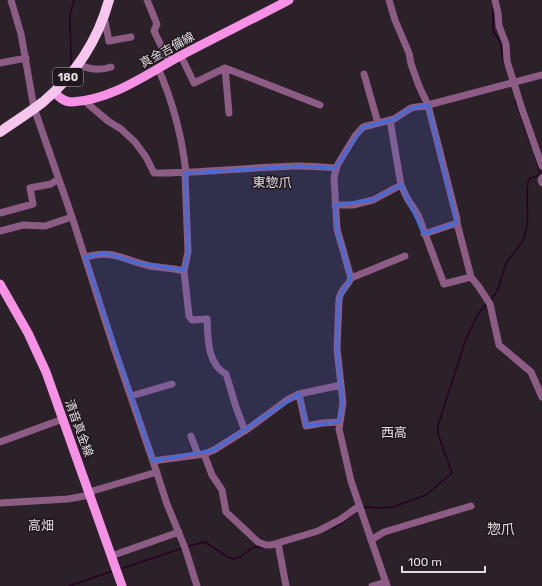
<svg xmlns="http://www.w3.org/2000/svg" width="542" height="586" font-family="Rubik,'Noto Sans JP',sans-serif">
<rect width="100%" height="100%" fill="#2b2129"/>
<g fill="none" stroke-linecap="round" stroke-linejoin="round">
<!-- stream -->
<path stroke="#260222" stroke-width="1.5" d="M493 8V31L500 41 504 64
M71 64 70 15 74 0
M515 100 531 145
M490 301C500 291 501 276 506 264 511 254 520 248 524 238 531 221 525 200 528 182L529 179 539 175 540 173 535 156
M362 508 367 507 381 508 393 507 426 495 452 473 438 434V425L466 339 478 314 487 303
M332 528 342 523 352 515
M186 547 205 542 228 557 234 559 240 557 254 547 270 548
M120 569 183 548
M69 586 113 571"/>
<!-- minor -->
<path stroke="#8d5c84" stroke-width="7" d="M11 0 21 34 34 108 72 217 114 348 153 461 167 504 185 548 197 586
M147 0 157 24 154 31 169 62
M389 0 395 20 409 53 411 64 419 86 428 105 457 219V223L424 234
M495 0 498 13 499 26 506 44 507 61 522 109 542 166
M104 16 109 41 131 37
M181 56 194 83 225 68 320 105
M0 63 26 58
M78 64C88 69 100 71 111 67
M158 68C173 102 182 136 186 173
M225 68 229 113
M364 74 378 123
M87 100 88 104 108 121 121 129 135 142 146 157 154 173C203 173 251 167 299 166 311 166 324 167 336 168
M390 120 401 185 407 198 418 215 444 284 471 277 479 287 490 304 499 345 531 372 542 397
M542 178 541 180 542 183
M335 205H353L373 200 401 185
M0 213 33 204 30 188 51 184 58 179
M457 223 471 277
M0 231 23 225 45 226 72 217
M85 257C112 249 124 260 150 266 161 268 173 268 184 271L188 252 185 173
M184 271 189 316 192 320 207 319C208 338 207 364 226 374L236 407 245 431
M351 278 405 256
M299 394 341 385
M131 396 172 384
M191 436 198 455
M0 442 63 419
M204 454 212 475 222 490 226 512 258 542 266 545H271L318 531 341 519 359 506
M153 461 204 454 214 450 249 428 287 400 299 394 306 426 322 423 339 422
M89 492 157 472
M0 503 68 499 90 495
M371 540 384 532 471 506
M278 543 286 586
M111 556 179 532
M372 586 386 582
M387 586 351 481 339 429 343 403 337 349 339 299C341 288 348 287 351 278L337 229 334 177 338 164 355 136 363 127 394 119 411 108 428 105 542 75"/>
<!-- major -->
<path stroke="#f691e6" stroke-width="9" d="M54 92C59 97 64 102 72 102 112 100 147 74 180 56 216 37 253 19 289 0
M0 284 28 333 46 372 122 586"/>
<!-- highway -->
<path stroke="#f7c6ee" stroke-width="10" d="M0 132C14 122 29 113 43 102 75 75 98 40 109 0"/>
</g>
<!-- marked area -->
<path fill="#456ada" fill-opacity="0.2" stroke="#456ada" stroke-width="3" stroke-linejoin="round" d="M428 105 457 223 424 234 401 185 373 200 335 205 337 229 351 278 339 299 337 349 343 403 339 422 306 426 299 394 214 450 153 461 85 257 106 253 134 262 184 270 188 252 185 173 300 166 335 168 363 127 394 119 411 108Z"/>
<g text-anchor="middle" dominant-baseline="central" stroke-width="3" stroke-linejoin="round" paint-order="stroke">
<!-- shield labels -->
<rect fill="#21181f" stroke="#a9a1a7" stroke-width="1" x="53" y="68" width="30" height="18" rx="3"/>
<g font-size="11" font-weight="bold" fill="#e3dce1">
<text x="68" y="77">180</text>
</g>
<!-- street labels -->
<g font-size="12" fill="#e3dce1" stroke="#21181f">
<text transform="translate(167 50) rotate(-29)">真金吉備線</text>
<text transform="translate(79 428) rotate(70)">清音真金線</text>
</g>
<!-- neighbourhood labels -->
<g font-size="13" fill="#e3dce1" stroke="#21181f">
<text x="272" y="182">東惣爪</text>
<text x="394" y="432">西高</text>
<text x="41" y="525">高畑</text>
</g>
<!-- quarter labels -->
<g font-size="14" fill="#e3dce1" stroke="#21181f">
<text x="501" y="529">惣爪</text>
</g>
</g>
<!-- scale -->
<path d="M402 566v6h83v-6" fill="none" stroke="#e3dce1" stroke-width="2"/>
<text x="408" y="566" font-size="12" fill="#e3dce1" stroke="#21181f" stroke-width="3" paint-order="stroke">100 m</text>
</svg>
